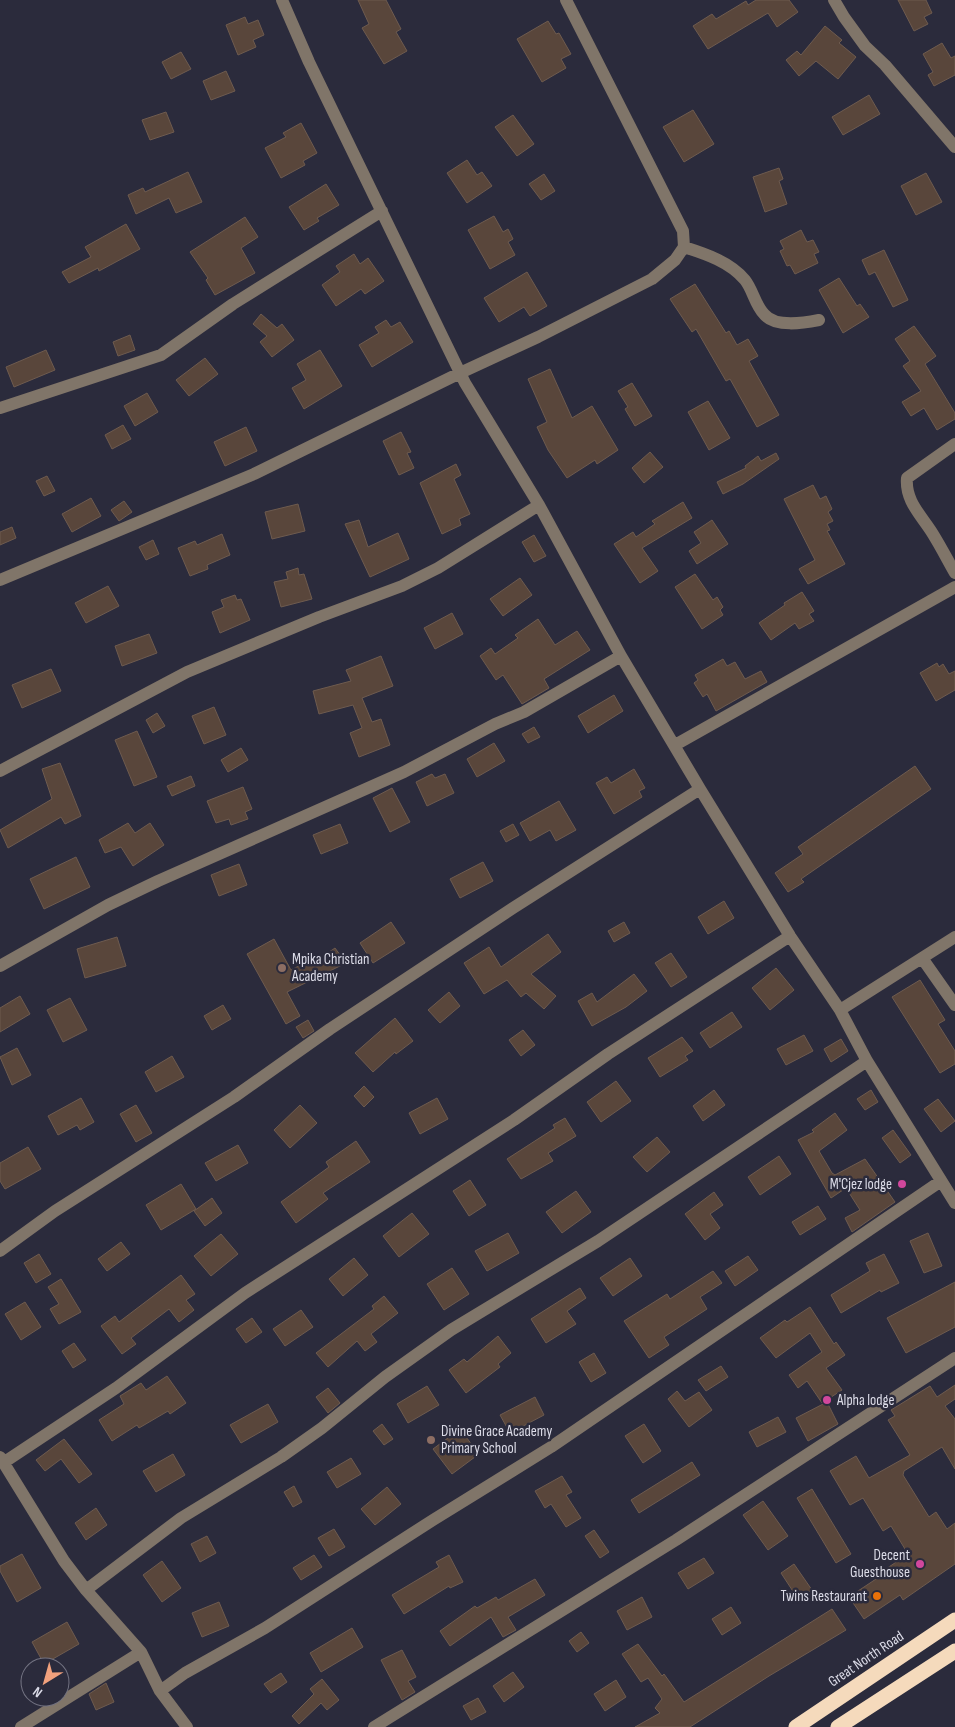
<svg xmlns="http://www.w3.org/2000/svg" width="955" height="1727" font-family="'Sofia Sans Condensed',sans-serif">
<rect width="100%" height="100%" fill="#2b2b3c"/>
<!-- building -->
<path fill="#59463b" stroke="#6e5b4f" d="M358 0H386L401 29 396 32 407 51 384 64 362 28 369 24Z
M756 0H789L798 12 777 27 768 13 708 49 693 26 712 14 716 19 746 1 748 5Z
M898 0H926L932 13 924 17 928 24 914 31Z
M245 17 248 24 258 20 264 35 253 40 256 47 238 55 226 25Z
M548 21 556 34 559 33 571 54 561 59 566 68 542 82 517 39Z
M825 26 842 40 839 43 856 57 838 79 816 61 799 76 786 60 797 51 801 55Z
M942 43 951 58 955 56V75L934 86 928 75 933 72 923 54Z
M181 52 191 69 171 79 162 62Z
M226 71 235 91 211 100 203 81Z
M869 95 880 114 843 135 832 117Z
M693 110 714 144 684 162 663 127Z
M166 112 174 132 150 140 142 120Z
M513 115 534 144 517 156 495 127Z
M301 123 317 153 303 161 305 165 281 178 265 148 286 137 283 133Z
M467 160 477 175 482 172 492 186 467 203 447 173Z
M779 168 783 179 779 181 787 204 765 212 753 177Z
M188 172 202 202 176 213 169 198 136 214 128 195 143 188 145 192Z
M926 173 942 202 916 215 901 186Z
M544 174 555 191 541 200 529 184Z
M326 184 339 205 317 218 319 221 304 230 289 207Z
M494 216 503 232 508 229 513 239 508 242 515 255 490 269 468 230Z
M245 217 258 237 241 248 255 273 215 295 206 280 208 278 190 252Z
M126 224 140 249 99 271 98 268 69 283 62 272 91 257 85 247Z
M801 230 807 242 813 240 819 252 814 254 818 263 795 274 790 265 787 266 780 251 784 249 780 241Z
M884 250 908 300 893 307 875 272 869 275 862 260Z
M354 254 360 264 368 258 384 281 365 294 361 289 336 306 322 285 340 272 336 266Z
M527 272 547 306 530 316 524 307 499 322 484 298Z
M839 278 857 306 860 304 869 317 843 333 819 290Z
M695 284 726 333 729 331 737 345 748 339 758 356 749 361 779 415 757 427 730 379 726 381 696 329 692 332 670 299Z
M261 314 277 328 282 324 294 340 272 357 260 342 267 336 253 324Z
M386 320 391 327 400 322 413 342 372 367 359 345 379 333 375 327Z
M914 326 936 356 925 364 955 413V419L937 430 924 408 911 416 902 402 921 391 903 366 910 361 895 339Z
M130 335 135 350 118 356 113 342Z
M46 350 55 370 14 387 6 367Z
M320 350 342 386 304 409 292 388 306 380 297 364Z
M205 358 218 374 189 396 176 380Z
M550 369 572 418 592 406 618 450 597 464 595 460 567 478 548 450 537 427 547 422 528 379Z
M632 383 652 416 635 426 625 409 628 407 618 391Z
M147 393 158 412 135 426 124 406Z
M708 401 730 438 709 450 688 412Z
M123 425 131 439 112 449 105 435Z
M246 427 257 451 225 466 214 442Z
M401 432 411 452 407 453 414 468 399 475 383 441Z
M650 452 663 467 644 483 632 468Z
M776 453 779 459 743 484 723 494 717 482 746 468 745 466 758 456 761 461Z
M456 464 461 475 454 479 470 514 459 519 461 525 442 534 420 483Z
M47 476 55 491 44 496 36 481Z
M813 485 820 499 826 496 832 509 828 512 833 521 827 524 830 530 827 531 845 564 808 584 799 569 815 560 784 499Z
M91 498 101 516 72 532 62 514Z
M124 501 132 512 119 521 111 510Z
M683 502 692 518 642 548 658 571 640 583 614 544 633 532 636 537 655 524 652 521Z
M298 504 305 531 272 539 265 512Z
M359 520 368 547 398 533 409 559 370 577 345 524Z
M712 520 728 544 697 564 689 551 701 543 694 532Z
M12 527 16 538 0 545V532Z
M222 534 230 555 207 565 208 569 190 576 178 548 195 541 197 545Z
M534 535 546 556 534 562 522 542Z
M153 540 159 554 146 560 139 547Z
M298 568 299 575 304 574 312 599 281 607 274 582 288 579 286 572Z
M695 574 713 600 717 597 723 607 720 610 723 615 702 629 675 587Z
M520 578 532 595 503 616 490 599Z
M108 586 119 606 86 623 75 603Z
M802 592 814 611 809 614 814 621 799 629 795 623 771 640 759 623 785 605 784 603Z
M235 595 237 600 241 599 250 620 220 633 212 612 224 607 221 600Z
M452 613 463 634 435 649 424 628Z
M538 619 555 645 577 631 590 650 544 679 549 688 522 704 503 675 496 680 480 656 491 648 495 654 518 638 515 635Z
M149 634 157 653 122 666 115 646Z
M381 656 393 686 362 698 372 722 381 719 390 745 359 757 350 733 362 728 353 705 319 714 313 691 351 681 346 670Z
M723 659 727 666 735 662 745 679 761 671 767 682 716 711 707 694 703 697 694 683 698 680 695 675Z
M937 663 939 667 943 664 949 674 955 671V690L936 701 920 673Z
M51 669 61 691 22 708 12 685Z
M614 695 623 711 588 733 578 716Z
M214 707 226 735 204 744 192 716Z
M157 713 165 726 153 733 146 720Z
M534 727 540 737 528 743 522 734Z
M137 731 157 777 134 786 115 740Z
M494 743 505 761 477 777 467 759Z
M241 748 248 760 228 772 221 760Z
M60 763 81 816 65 824 61 817 8 848 0 830 52 799 42 769Z
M915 766 931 789 801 879 804 882 788 892 775 873 803 854 798 847Z
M634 769 645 788 639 791 642 797 614 814 596 783 607 777 611 783Z
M432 774 435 778 445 774 454 793 427 806 416 782Z
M191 776 195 786 172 796 167 786Z
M243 787 252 809 245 812 248 819 231 825 229 819 216 823 207 801Z
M392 788 410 822 390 832 373 798Z
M559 801 576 830 556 841 550 830 530 841 520 823Z
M128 823 135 833 150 823 164 845 133 866 121 847 105 853 99 840Z
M340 824 348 843 321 854 313 835Z
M513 824 519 835 506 842 500 831Z
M76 857 90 887 44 909 30 879Z
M483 862 493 881 460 898 450 879Z
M239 864 247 885 219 896 211 875Z
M724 901 734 918 708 934 698 917Z
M391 922 405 943 373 963 360 943Z
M624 922 630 933 614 942 608 931Z
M548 934 561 952 531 974 556 996 544 1009 526 993 521 997 507 980 484 994 464 963 489 947 501 967Z
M117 937 126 966 85 978 77 949Z
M274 939 291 970 318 956 319 959 335 948 346 963 287 992 300 1016 286 1024 247 954Z
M671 953 687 977 671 987 655 963Z
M776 968 794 990 770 1010 752 988Z
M634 974 647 991 626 1007 592 1026 578 1001 592 993 597 1002Z
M920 980 945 1020 938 1024 955 1051V1064L940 1073 892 997Z
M449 992 460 1006 440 1023 428 1010Z
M20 996 30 1014 0 1032V1008Z
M70 998 87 1030 63 1042 47 1010Z
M223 1005 231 1019 212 1030 204 1016Z
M732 1012 742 1027 710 1048 700 1033Z
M395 1018 413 1041 396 1054 395 1052 373 1072 355 1053Z
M308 1020 314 1031 303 1038 296 1027Z
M523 1030 535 1045 521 1056 509 1040Z
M804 1035 813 1051 786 1065 777 1049Z
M682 1037 693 1051 685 1056 688 1060 660 1077 648 1058Z
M841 1039 848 1051 831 1062 824 1049Z
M17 1048 31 1075 12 1085 0 1057Z
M172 1056 184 1077 156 1092 145 1072Z
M616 1081 631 1101 601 1122 587 1102Z
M364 1086 374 1097 364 1107 354 1096Z
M714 1090 725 1105 703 1121 693 1106Z
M871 1090 878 1102 865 1110 857 1099Z
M81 1098 94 1122 80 1130 77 1125 58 1135 48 1116Z
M437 1098 448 1119 420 1134 409 1113Z
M938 1099 955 1121 941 1132 924 1109Z
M136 1105 152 1133 136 1142 120 1114Z
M300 1105 317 1123 290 1148 274 1130Z
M835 1113 847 1130 819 1151 832 1173 835 1175 865 1159 895 1202 852 1232 845 1218 860 1210 846 1188 831 1198 798 1140 814 1132 812 1130Z
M565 1118 576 1136 548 1153 553 1161 521 1179 507 1159 555 1128 553 1125Z
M893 1130 911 1155 900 1163 882 1138Z
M657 1137 670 1152 647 1172 633 1157Z
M356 1141 370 1162 323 1193 328 1199 296 1223 281 1202 329 1167 326 1162Z
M238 1145 248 1163 216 1181 205 1163Z
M28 1147 41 1169 5 1189 0 1181V1163Z
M779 1156 791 1174 760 1195 748 1177Z
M470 1180 486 1205 469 1216 453 1191Z
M181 1184 196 1209 161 1230 146 1205Z
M576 1191 591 1212 562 1233 546 1212Z
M714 1192 723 1205 710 1214 720 1228 705 1240 685 1214Z
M212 1198 222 1213 205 1226 194 1211Z
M818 1206 826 1219 800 1235 792 1222Z
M412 1213 429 1234 399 1257 383 1236Z
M508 1233 519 1253 487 1271 475 1251Z
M928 1233 942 1266 924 1273 910 1241Z
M221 1234 238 1254 211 1276 194 1256Z
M121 1242 130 1254 107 1271 98 1259Z
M39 1254 51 1274 36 1283 24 1263Z
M884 1254 899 1283 881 1292 880 1290 841 1313 831 1295 870 1271 866 1263Z
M748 1256 758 1270 735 1286 725 1271Z
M354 1258 368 1275 343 1296 329 1279Z
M630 1258 642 1276 613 1296 600 1278Z
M452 1268 469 1294 444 1310 427 1284Z
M713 1271 722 1283 700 1297 707 1309 664 1337 669 1345 649 1358 624 1321 667 1294 670 1299Z
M181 1275 195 1294 186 1300 194 1310 179 1322 169 1309 131 1338 136 1344 122 1354 101 1326 115 1316 119 1322Z
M61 1279 81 1312 59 1324 50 1309 59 1304 48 1287Z
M955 1282V1327L906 1353 887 1318Z
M580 1288 586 1298 567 1311 576 1324 546 1343 531 1319Z
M384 1296 398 1313 371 1334 377 1342 365 1351 357 1341 328 1367 316 1353 374 1309 372 1306Z
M25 1302 41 1327 21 1340 5 1314Z
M810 1307 834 1344 836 1342 845 1355 826 1368 842 1390 822 1403 807 1381 798 1388 789 1375 822 1352 810 1333 776 1358 760 1338 785 1320 787 1322Z
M301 1310 313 1327 285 1346 273 1329Z
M252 1318 262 1332 246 1343 236 1329Z
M498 1336 511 1353 498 1364 500 1367 466 1393 449 1370 464 1359 467 1362Z
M74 1343 86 1360 73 1368 62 1351Z
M594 1353 606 1373 591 1382 579 1362Z
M721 1366 728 1377 706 1391 698 1380Z
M167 1376 186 1403 170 1414 168 1411 139 1428 137 1425 112 1441 99 1420 124 1404 120 1396 141 1383 146 1390Z
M955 1385V1399L945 1406 955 1419V1469L942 1447 904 1471 903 1475 929 1517 936 1512 947 1529 955 1523V1564L903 1600 900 1595 864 1619 849 1597 885 1573 883 1571 908 1554 891 1526 883 1531 863 1498 850 1505 830 1471 856 1456 869 1478 910 1455 888 1420 895 1416 891 1410 930 1386 937 1397Z
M427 1386 439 1405 408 1423 397 1404Z
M328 1388 340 1403 328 1413 316 1397Z
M677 1391 685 1401 699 1392 712 1410 689 1427 668 1399Z
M535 1397 544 1415 510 1433 500 1415Z
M827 1402 838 1424 808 1441 796 1418Z
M268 1404 278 1422 241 1443 230 1425Z
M778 1417 786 1432 757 1447 749 1432Z
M382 1424 393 1439 384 1445 373 1431Z
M644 1424 661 1451 643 1463 625 1436Z
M460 1429 479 1454 452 1474 433 1449Z
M64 1439 92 1474 79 1483 61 1459 45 1471 36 1460Z
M173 1454 185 1475 156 1492 143 1471Z
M351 1458 361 1474 337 1488 327 1472Z
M692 1462 700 1475 639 1513 631 1500Z
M562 1476 572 1492 566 1495 581 1518 566 1527 551 1504 545 1508 535 1491Z
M294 1486 302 1502 293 1507 284 1492Z
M387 1487 401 1504 375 1525 361 1509Z
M812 1489 851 1554 836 1563 797 1498Z
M763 1501 788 1536 768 1550 743 1515Z
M96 1508 107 1525 86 1540 75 1523Z
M334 1529 345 1547 329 1556 318 1538Z
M594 1530 609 1552 600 1558 585 1536Z
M207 1536 216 1553 200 1562 191 1544Z
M22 1554 41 1588 17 1602 0 1571V1566Z
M314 1555 322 1567 301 1580 293 1568Z
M449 1555 463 1582 450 1588 449 1586 404 1614 392 1595 439 1567 436 1562Z
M704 1558 714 1573 688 1589 678 1573Z
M162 1561 181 1588 162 1602 143 1575Z
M794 1564 812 1590 798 1599 781 1573Z
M535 1579 545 1595 508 1617 516 1630 503 1637 491 1617 450 1646 440 1631 475 1606 477 1608 496 1597 498 1600Z
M642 1597 652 1617 627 1630 617 1611Z
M219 1602 229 1626 202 1637 192 1613Z
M731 1607 741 1623 722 1635 712 1619Z
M832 1609 846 1630 769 1676 690 1727H635L660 1713 655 1708 662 1699 648 1678 641 1682 622 1654 638 1644 662 1676 664 1674 684 1702Z
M67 1622 79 1644 44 1664 32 1642Z
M352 1628 363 1647 321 1672 310 1653Z
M581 1632 589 1643 577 1652 569 1641Z
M402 1650 416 1677 408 1681 415 1692 402 1700 381 1660Z
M513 1672 524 1687 504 1702 493 1686Z
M281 1673 287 1682 271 1693 264 1684Z
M322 1679 339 1700 327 1710 321 1703 299 1724 292 1716 314 1694 310 1689Z
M616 1680 626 1697 605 1711 594 1694Z
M106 1683 114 1702 96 1710 89 1694Z
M478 1698 486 1712 471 1720 463 1706Z"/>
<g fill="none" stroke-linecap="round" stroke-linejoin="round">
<!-- minor -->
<path stroke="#807569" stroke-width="12" d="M282 0 309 62 465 383 539 505 621 656 700 789 790 936 840 1010 867 1061 955 1203
M834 0 844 17 865 46 885 65 955 147
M684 247C706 254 730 262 745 280 753 290 755 305 764 314 775 328 804 323 819 320
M0 408 161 355 233 304 382 211
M955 444 907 478C905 500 920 514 931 531 940 545 947 559 955 573
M0 580 254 474 460 373 538 337 652 279 675 260 684 247 683 231 566 0
M675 745 955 587
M0 771 187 672 319 617 402 586 438 568 539 505
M922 958 955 1005
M0 966 108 905 158 881 404 772 495 724 524 712 621 656
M840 1010 955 937
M0 1251 55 1211 234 1097 330 1029 513 908 700 789
M0 1457 64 1561 86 1590 141 1652 160 1691 187 1727
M3 1463 116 1388 245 1293 514 1120 608 1054 790 936
M86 1590 181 1518 281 1457 322 1428 385 1377 451 1330 598 1241 867 1061
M160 1691 185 1673 265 1628 433 1520 551 1447 941 1181
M21 1727 141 1652
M374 1727 676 1540 955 1358"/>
<!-- highway -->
<path stroke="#f5dabc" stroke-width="15" d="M796 1727 955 1620
M838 1727 955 1651"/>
</g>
<!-- markers -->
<g fill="#8d6e63" stroke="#2b2b3c" stroke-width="2">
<circle cx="282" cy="968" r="5"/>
<circle cx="431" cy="1440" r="5"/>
</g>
<g fill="#d1479c" stroke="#2b2b3c" stroke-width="2">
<circle cx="902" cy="1184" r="5"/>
<circle cx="827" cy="1400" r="5"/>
<circle cx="920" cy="1564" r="5"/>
</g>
<circle fill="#e8710a" stroke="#2b2b3c" stroke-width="2" cx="877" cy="1596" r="5"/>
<g text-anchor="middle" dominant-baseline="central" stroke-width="5" stroke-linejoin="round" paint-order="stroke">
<!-- poi labels -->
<g font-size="15" fill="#dcdce8" stroke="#2b2b3c" text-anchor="start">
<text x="292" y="959">Mpika Christian<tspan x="292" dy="17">Academy</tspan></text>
<text x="892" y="1184" text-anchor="end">M'Cjez lodge</text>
<text x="837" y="1400">Alpha lodge</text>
<text x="441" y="1431">Divine Grace Academy<tspan x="441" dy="17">Primary School</tspan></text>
<text x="910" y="1555" text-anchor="end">Decent<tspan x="910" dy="17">Guesthouse</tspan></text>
<text x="867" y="1596" text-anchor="end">Twins Restaurant</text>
</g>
<!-- street labels -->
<g font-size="15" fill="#dcdce8" stroke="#2b2b3c">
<text transform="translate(866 1659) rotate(-34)">Great North Road</text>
</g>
</g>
<!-- north arrow -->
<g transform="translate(45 1682) rotate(217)"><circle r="24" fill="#2b2b3c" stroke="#727281"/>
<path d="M0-4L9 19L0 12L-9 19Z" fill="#f1a17d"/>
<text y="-8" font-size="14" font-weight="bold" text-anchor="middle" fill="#dcdce8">N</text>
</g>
</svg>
